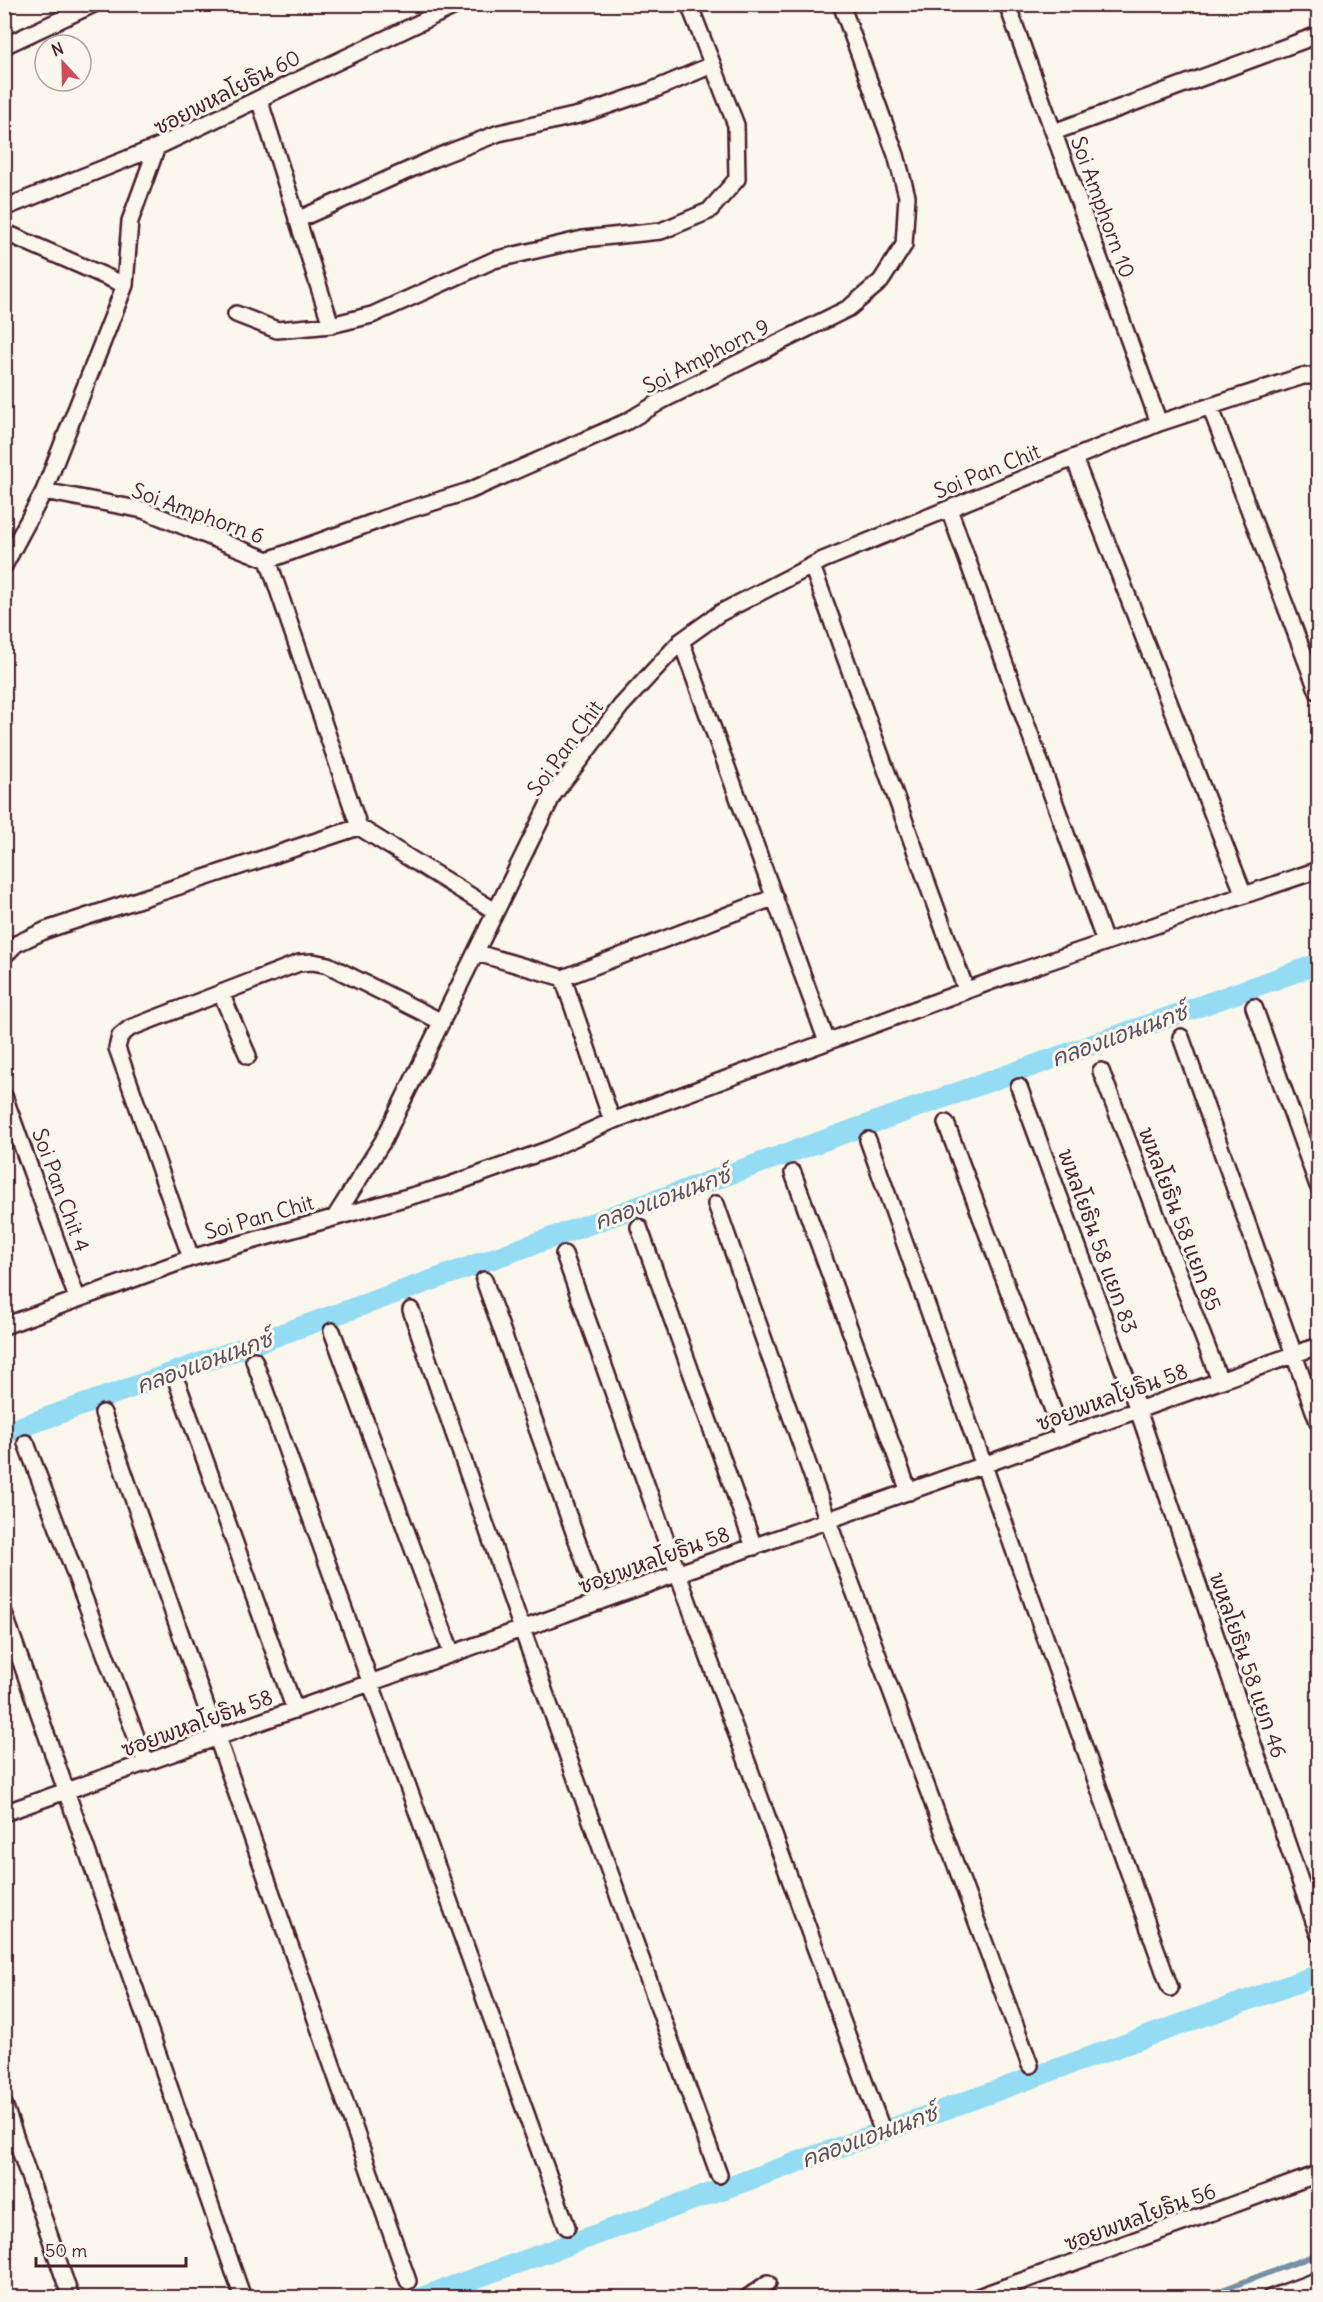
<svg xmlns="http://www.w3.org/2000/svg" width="1323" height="2302" font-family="Delius,'Playpen Sans Thai',sans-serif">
<rect width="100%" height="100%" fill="#fbf7ec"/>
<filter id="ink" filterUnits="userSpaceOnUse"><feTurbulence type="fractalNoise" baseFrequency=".0167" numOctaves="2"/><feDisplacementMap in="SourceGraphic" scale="12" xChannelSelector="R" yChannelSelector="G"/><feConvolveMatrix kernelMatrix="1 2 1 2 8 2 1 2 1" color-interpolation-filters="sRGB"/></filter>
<g filter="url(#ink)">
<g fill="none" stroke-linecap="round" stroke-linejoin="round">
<!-- stream -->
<path stroke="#7690a4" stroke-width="6" d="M1201 2298 1318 2254"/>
<!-- canal -->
<path stroke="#93dcf4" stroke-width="21" d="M4 1433 1318 964
M420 2298 1318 1975"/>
<!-- minor casing -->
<g stroke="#4a1f2b" stroke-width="20">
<path id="minor" d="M1007 4 1159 423
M4 46 94 4
M259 99 331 325
M1054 132 1318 35
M4 208 157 147 459 4
M297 220 440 156 499 133 583 114 653 90 712 65
M4 232 125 285
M236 314 277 330 331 325 372 315 494 260 583 239 661 231 709 211 737 179 736 125 689 4
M1210 406 1318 692
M1074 458 1244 895
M44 491 143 510 268 560
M949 509 1105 942
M268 560 402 512 469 491 626 422 663 400 849 308 881 281 904 245 907 196 896 155 841 4
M268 560 359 827
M4 566 44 491 125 285 130 221 157 147
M812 566 966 990
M681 641 827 1042
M477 953 563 978 612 1121
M4 956 16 944 46 930 359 827 495 911
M563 978 775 897
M221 993 248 1056
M1254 1007 1318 1186
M1181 1037 1318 1422
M1101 1071 1220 1381
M1019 1087 1138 1410 1318 1933
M4 1096 77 1298
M946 1123 1063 1437
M868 1140 1170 1988
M793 1173 909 1492
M716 1204 828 1521 1030 2065
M335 1217 383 1141 553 795 621 706 681 641 720 613 823 560 1159 423 1303 376H1318
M639 1227 754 1547
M564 1254 678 1574 881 2127
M191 1258 117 1048 120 1036 130 1028 299 963 313 962 328 965 442 1022
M484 1280 599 1602
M411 1310 522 1629 719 2175
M4 1326 191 1258 447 1186 550 1149 612 1121 1003 977 1318 870
M332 1331 452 1654
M254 1360 567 2227
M178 1385 295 1710
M103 1413 408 2281
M26 1443 146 1763
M4 1613 243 2298
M4 1813 1318 1346
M4 2104 71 2298
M747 2298 768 2283
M975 2298 1318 2174
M1270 2298 1318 2280"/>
</g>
<!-- minor -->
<use href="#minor" stroke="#fbf7ec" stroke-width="15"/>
</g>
</g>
<g text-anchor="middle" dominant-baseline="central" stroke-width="6" stroke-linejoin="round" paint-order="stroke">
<!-- street labels -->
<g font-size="21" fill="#4a1f2b" stroke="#fbf7ec">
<text transform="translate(227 92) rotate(-27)">ซอยพหลโยธิน 60</text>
<text transform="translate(1103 207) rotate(70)">Soi Amphorn 10</text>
<text transform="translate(706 356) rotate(-27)">Soi Amphorn 9</text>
<text transform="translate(987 471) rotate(-22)">Soi Pan Chit</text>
<text transform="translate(198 513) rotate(20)">Soi Amphorn 6</text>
<text transform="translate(565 748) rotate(-54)">Soi Pan Chit</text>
<text transform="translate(61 1190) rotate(70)">Soi Pan Chit 4</text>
<text transform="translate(259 1217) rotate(-16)">Soi Pan Chit</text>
<text transform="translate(1180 1219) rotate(69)">พหลโยธิน 58 แยก 85</text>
<text transform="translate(1098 1241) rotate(70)">พหลโยธิน 58 แยก 83</text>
<text transform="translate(1112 1397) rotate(-20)">ซอยพหลโยธิน 58</text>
<text transform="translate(654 1560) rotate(-20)">ซอยพหลโยธิน 58</text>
<text transform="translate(1248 1665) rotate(71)">พหลโยธิน 58 แยก 46</text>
<text transform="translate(197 1723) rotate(-20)">ซอยพหลโยธิน 58</text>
<text transform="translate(1140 2217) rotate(-20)">ซอยพหลโยธิน 56</text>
</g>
<!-- water labels -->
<g font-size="22" font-style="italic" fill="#5c4e5d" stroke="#fbf7ec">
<text transform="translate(1119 1035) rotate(-20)">คลองแอนเนกซ์</text>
<text transform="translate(662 1198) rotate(-20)">คลองแอนเนกซ์</text>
<text transform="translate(204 1362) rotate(-20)">คลองแอนเนกซ์</text>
<text transform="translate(869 2136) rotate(-20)">คลองแอนเนกซ์</text>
</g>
</g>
<!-- margin -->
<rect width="1323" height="2302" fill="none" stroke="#fbf7ec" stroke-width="24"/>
<rect x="12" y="12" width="1299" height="2278" fill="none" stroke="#4a1f2b" stroke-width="2" filter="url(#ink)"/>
<!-- north arrow -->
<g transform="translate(63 63) rotate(338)"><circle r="28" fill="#fbf7ec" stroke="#b4a19f" stroke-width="1.5"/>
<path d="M0-4.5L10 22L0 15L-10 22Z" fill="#d1495b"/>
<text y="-9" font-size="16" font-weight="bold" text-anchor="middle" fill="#4a1f2b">N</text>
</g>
<!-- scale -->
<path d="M36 2257v9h150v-9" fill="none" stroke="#4a1f2b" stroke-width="3"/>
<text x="45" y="2257" font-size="18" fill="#4a1f2b" stroke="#fbf7ec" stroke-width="4.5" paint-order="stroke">50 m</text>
</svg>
